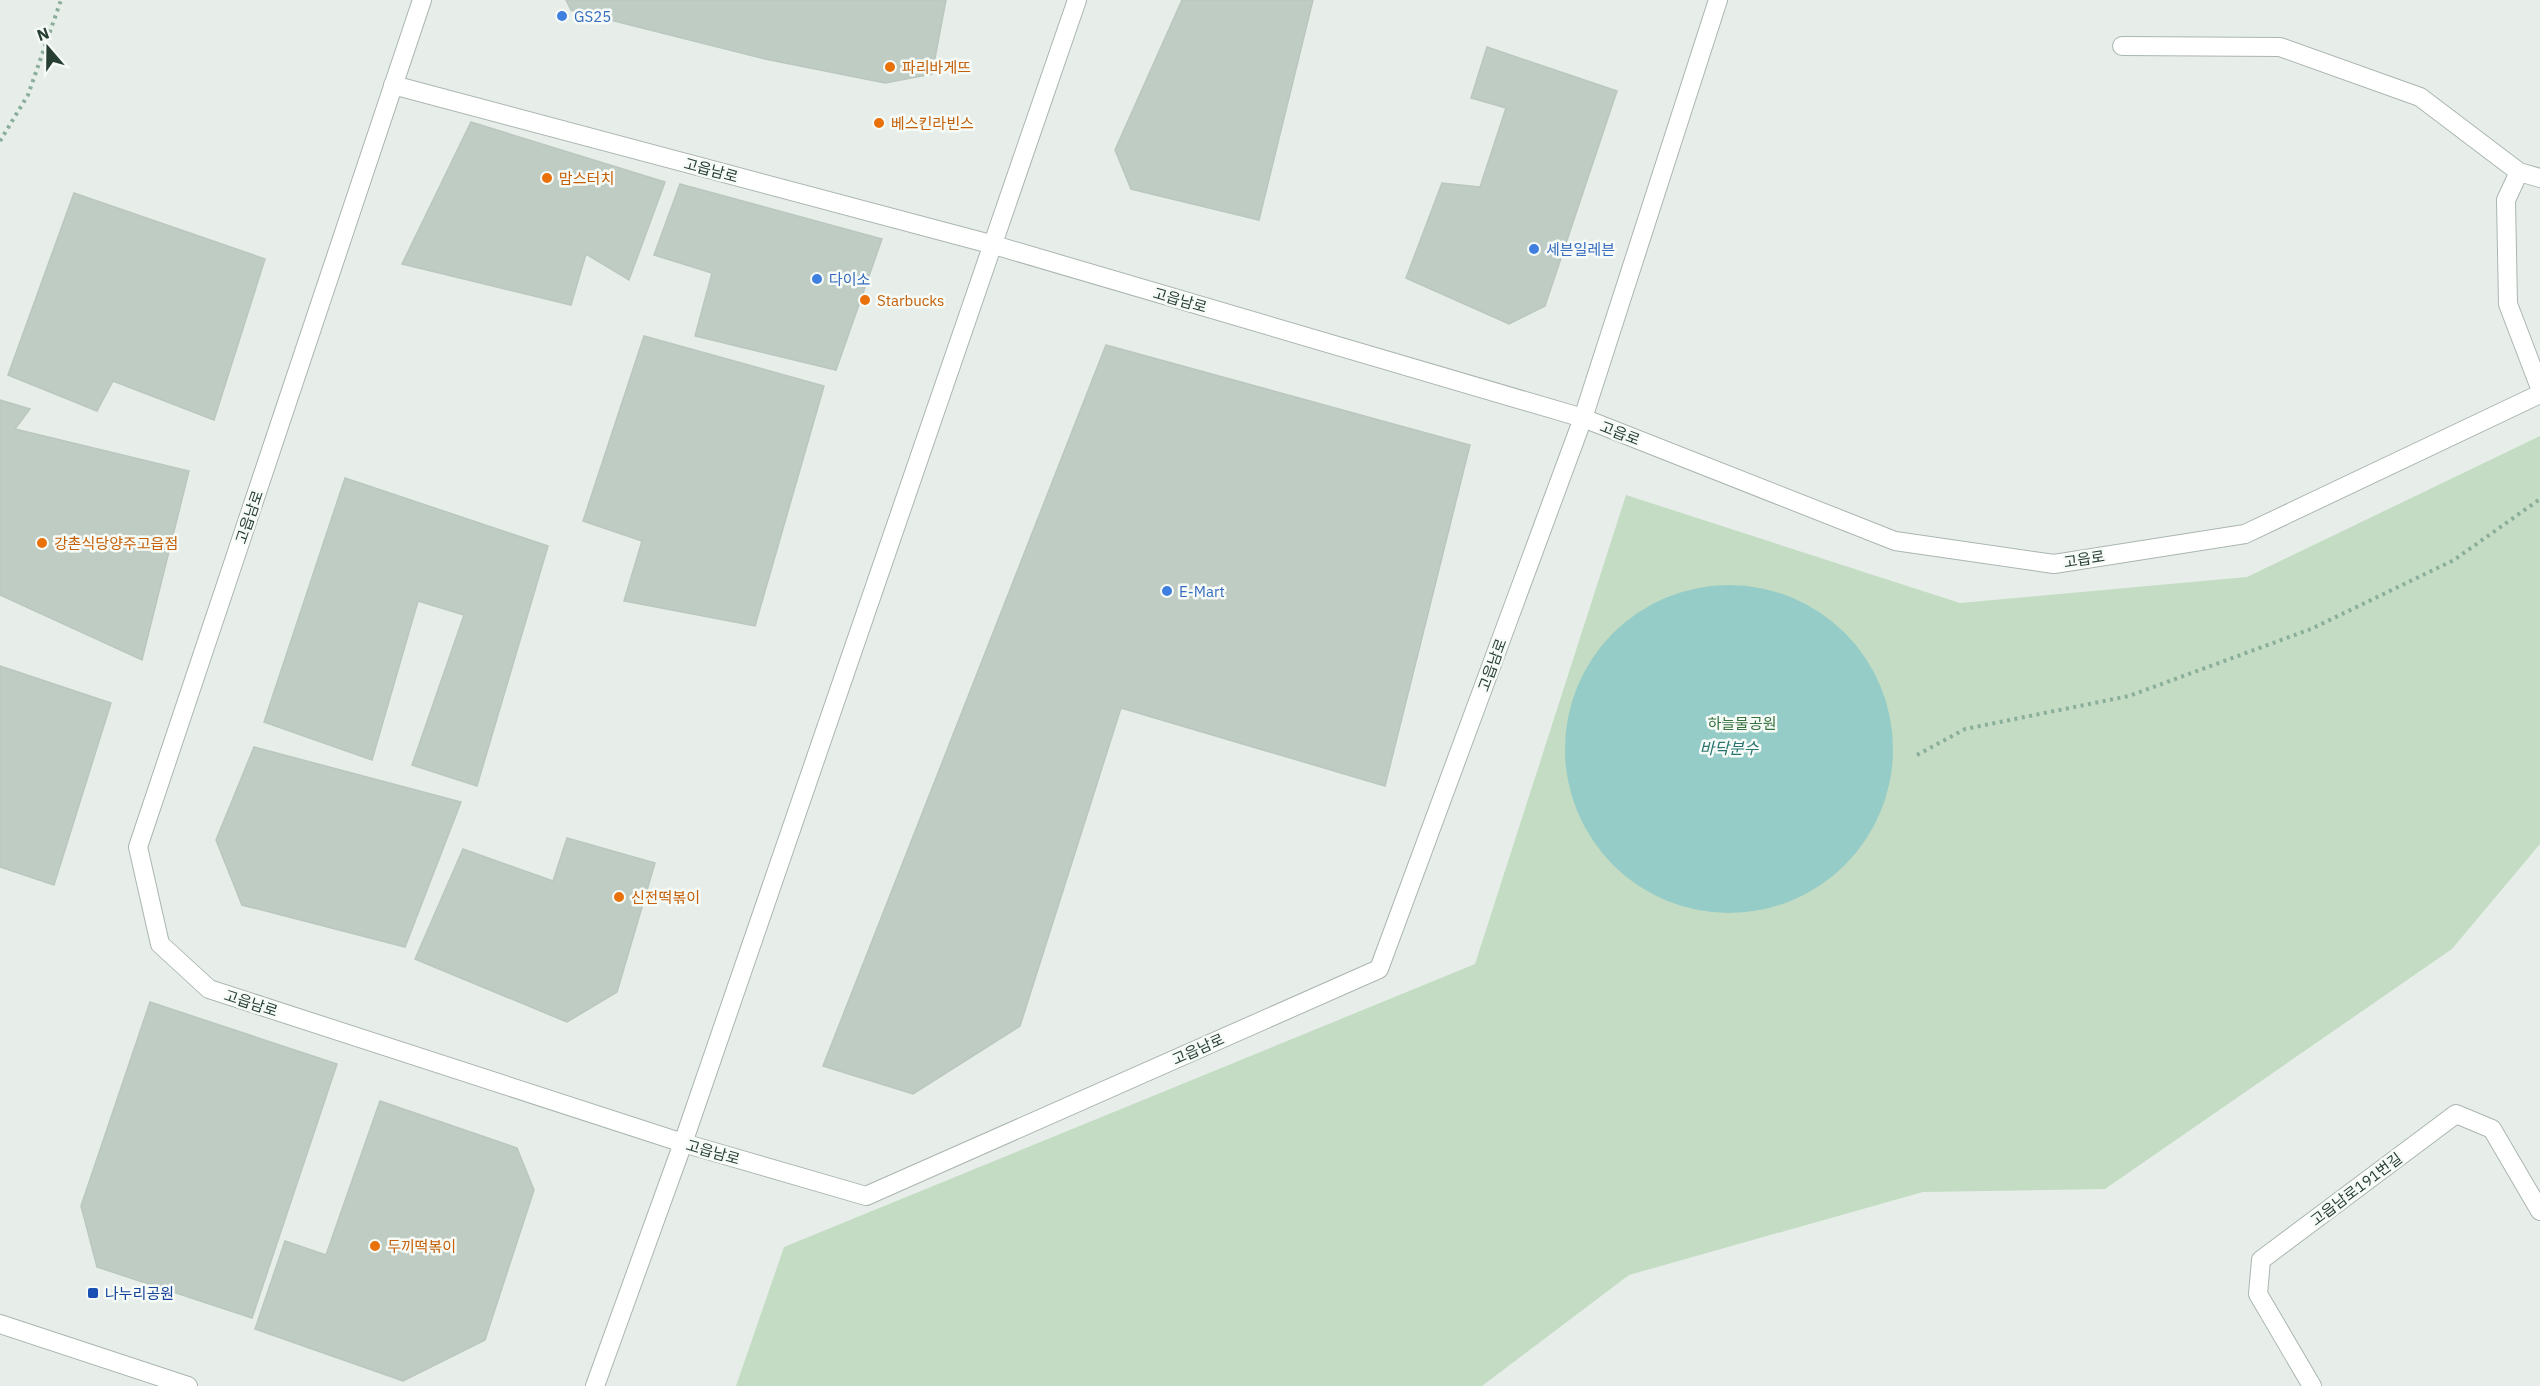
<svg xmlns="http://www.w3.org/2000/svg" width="2540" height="1386" font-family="'IBM Plex Sans','Noto Sans KR',sans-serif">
<rect width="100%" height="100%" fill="#e7eee9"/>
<!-- green -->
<path fill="#c3dcc3" d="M2540 436V844L2452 949 2105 1189 1923 1192 1629 1275 1482 1386H736L784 1247 1475 964 1626 495 1960 603 2247 577Z"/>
<!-- water -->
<path fill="#96ccc7" d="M1565 749a164 164 0 1 1 328 0a164 164 0 1 1-328 0Z"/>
<!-- building -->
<path fill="#bfccc4" stroke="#bac7be" stroke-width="1.5" d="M566 0H946L932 74 885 83 765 59 571 10Z
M1182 0H1313L1259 220 1131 189 1115 150Z
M1487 47 1617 91 1545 306 1509 324 1406 278 1442 183 1480 187 1506 108 1471 98Z
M471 122 665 182 629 280 586 254 571 305 402 264Z
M680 184 882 239 836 370 695 336 712 273 654 255Z
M74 193 265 259 214 420 113 381 97 411 8 375Z
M644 336 824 386 755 626 624 601 642 541 583 521Z
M1106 345 1470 445 1385 786 1121 708 1020 1026 913 1094 823 1066Z
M0 400 30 409 15 429 189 471 142 660 0 595Z
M345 478 548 546 477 786 412 765 464 615 418 601 372 760 264 722Z
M0 666 111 703 54 885 0 867Z
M254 747 461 802 405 947 242 905 216 840Z
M567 838 655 863 617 992 567 1022 415 959 463 849 553 881Z
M150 1002 337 1064 252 1318 97 1267 81 1206Z
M380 1101 517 1148 534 1190 485 1340 403 1381 255 1329 285 1241 326 1255Z"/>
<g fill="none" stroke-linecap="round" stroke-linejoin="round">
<!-- service casing -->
<g stroke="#aab6af" stroke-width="20">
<path id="service" d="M2122 46 2280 47 2420 97 2519 172
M2540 178 2519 172 2506 200 2508 304 2540 388"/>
</g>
<!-- minor casing -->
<g stroke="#aab6af" stroke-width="20">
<path id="minor" d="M422 0 138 847 160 944 209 989 683 1143 866 1196 1379 969 1583 418 1718 0
M393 85 994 245 1583 418 1895 541 2054 564 2245 534 2540 394
M2312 1386 2258 1294 2261 1260 2456 1114 2492 1129 2540 1211"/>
</g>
<!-- tertiary casing -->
<g stroke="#aab6af" stroke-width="20">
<path id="tertiary" d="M0 1324 188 1386
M595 1386 683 1143 1077 0"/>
</g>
<!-- path -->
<path stroke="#8bae9a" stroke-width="4" stroke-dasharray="3 4.5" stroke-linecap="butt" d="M0 141 28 95 61 0
M1917 755 1965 729 2129 696 2311 629 2454 560 2540 499"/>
<!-- service -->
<use href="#service" stroke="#fff" stroke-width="18"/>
<!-- minor -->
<use href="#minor" stroke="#fff" stroke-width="18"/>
<!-- tertiary -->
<use href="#tertiary" stroke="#fff" stroke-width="18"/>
</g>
<!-- markers -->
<g fill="#3f7fe0" stroke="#f7fbf8" stroke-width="2">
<circle cx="562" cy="16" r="6"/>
<circle cx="1534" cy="249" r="6"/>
<circle cx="817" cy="279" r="6"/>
<circle cx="1167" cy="591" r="6"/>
</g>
<g fill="#e8710a" stroke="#f7fbf8" stroke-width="2">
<circle cx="890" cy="67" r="6"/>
<circle cx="879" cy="123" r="6"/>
<circle cx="547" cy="178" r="6"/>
<circle cx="865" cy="300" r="6"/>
<circle cx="42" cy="543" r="6"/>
<circle cx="619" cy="897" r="6"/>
<circle cx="375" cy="1246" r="6"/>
</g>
<rect fill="#1a4fb4" stroke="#f7fbf8" stroke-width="2" x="87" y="1287" width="12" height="12" rx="3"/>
<g text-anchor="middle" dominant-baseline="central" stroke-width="5" stroke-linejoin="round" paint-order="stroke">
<!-- shop labels -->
<g font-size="15" fill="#366cbe" stroke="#f7fbf8" text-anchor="start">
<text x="574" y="16">GS25</text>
<text x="1546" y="249">세븐일레븐</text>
<text x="829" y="279">다이소</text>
<text x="1179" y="591">E-Mart</text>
</g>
<!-- food labels -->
<g font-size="15" fill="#c56008" stroke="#f7fbf8" text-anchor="start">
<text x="902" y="67">파리바게뜨</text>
<text x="891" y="123">베스킨라빈스</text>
<text x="559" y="178">맘스터치</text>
<text x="877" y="300">Starbucks</text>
<text x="54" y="543">강촌식당양주고읍점</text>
<text x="631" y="897">신전떡볶이</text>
<text x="387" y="1246">두끼떡볶이</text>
</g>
<!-- street labels -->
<g font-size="15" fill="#273f33" stroke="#f7fbf8">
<text transform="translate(711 170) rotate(15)">고읍남로</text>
<text transform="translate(1180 300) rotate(16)">고읍남로</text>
<text transform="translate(1620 433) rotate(21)">고읍로</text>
<text transform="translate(249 517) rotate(-71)">고읍남로</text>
<text transform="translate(2084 559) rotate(-9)">고읍로</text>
<text transform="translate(1492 665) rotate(-70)">고읍남로</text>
<text transform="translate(251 1003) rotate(18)">고읍남로</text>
<text transform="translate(1198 1049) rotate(-24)">고읍남로</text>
<text transform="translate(713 1152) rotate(16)">고읍남로</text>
<text transform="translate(2356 1189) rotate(-37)">고읍남로191번길</text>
</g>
<!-- park labels -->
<g font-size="15" fill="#36713e" stroke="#f7fbf8">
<text x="1742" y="723">하늘물공원</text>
</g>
<!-- transit labels -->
<g font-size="15" fill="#164399" stroke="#f7fbf8" text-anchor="start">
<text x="105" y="1293">나누리공원</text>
</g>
<!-- water labels -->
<g font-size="16" font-style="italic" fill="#27756e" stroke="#f7fbf8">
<text x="1729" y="748">바닥분수</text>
</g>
</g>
<!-- north arrow -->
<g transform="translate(48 48) rotate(340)" stroke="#f7fbf8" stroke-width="4.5" paint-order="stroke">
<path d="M0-4.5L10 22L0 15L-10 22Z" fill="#273f33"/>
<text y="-9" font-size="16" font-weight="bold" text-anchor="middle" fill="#273f33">N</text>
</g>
</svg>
